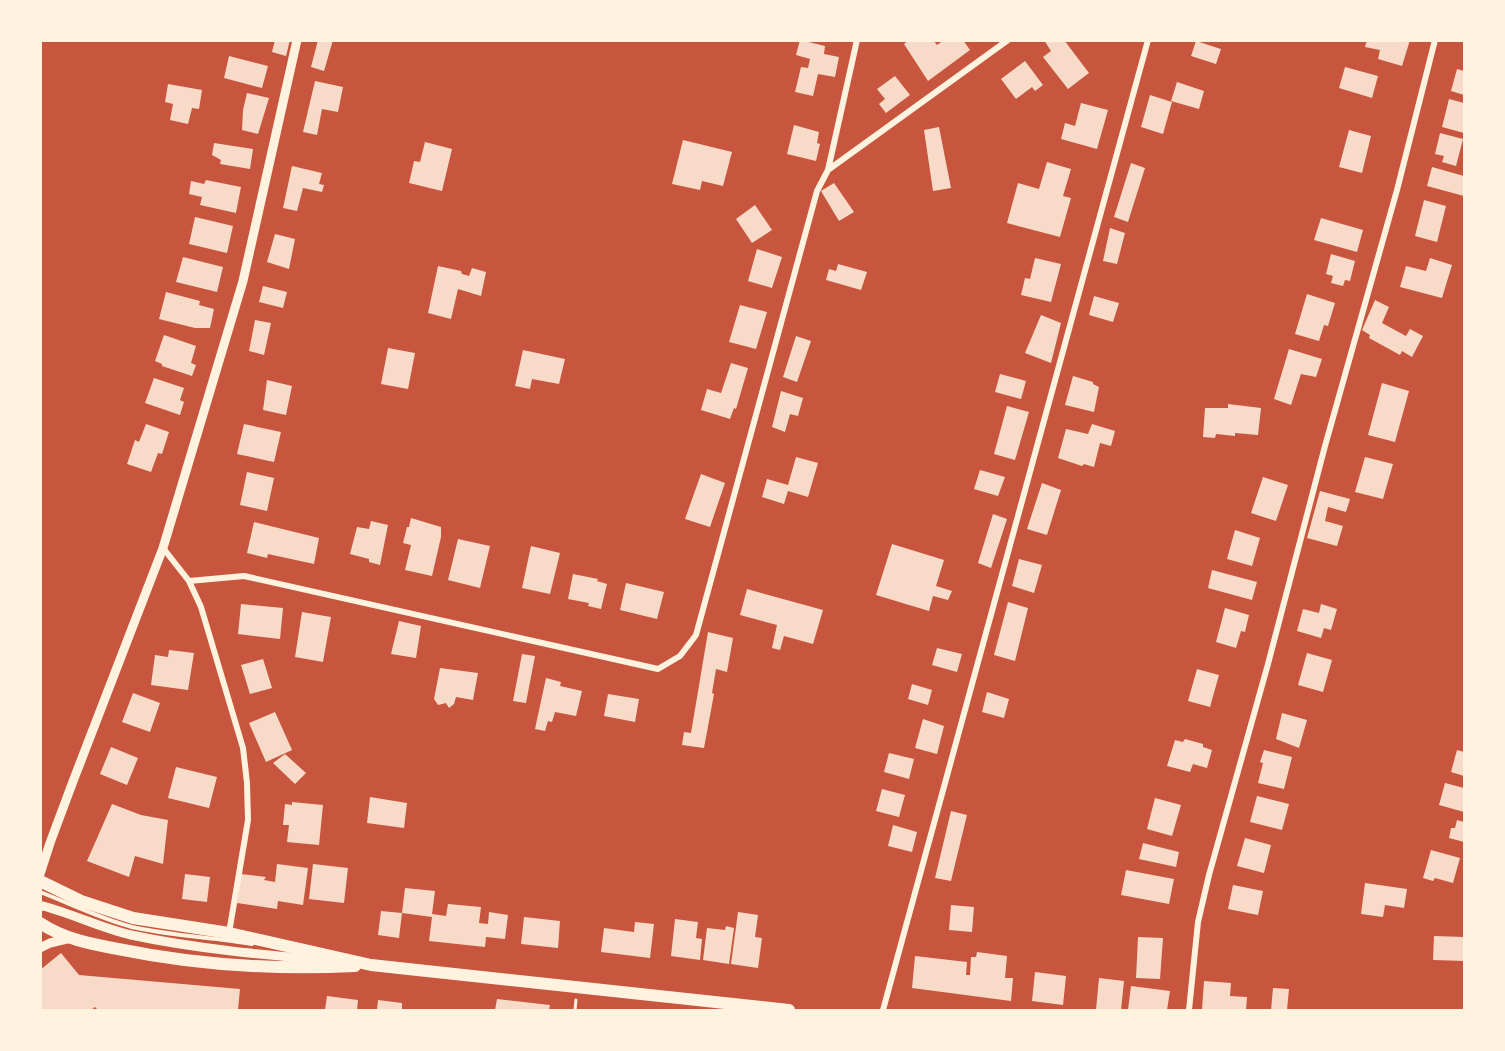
<svg xmlns="http://www.w3.org/2000/svg" width="1505" height="1051" font-family="Helvetica,sans-serif">
<rect width="100%" height="100%" fill="#c8553d"/>
<!-- building -->
<path fill="#f7dbc8" d="M275 40H290L286 56 272 52Z
M318 40H333L324 71 311 67Z
M800 40 825 46 824 54 839 57 835 77 818 74 813 96 795 92 801 67 808 68 810 59 796 55Z
M909 40H933L937 45 944 40H963L970 50 928 81 904 44Z
M1044 40H1064L1089 73 1068 89 1043 57 1051 51Z
M1367 40H1410L1402 66 1378 59 1380 50 1365 47Z
M1196 41 1221 49 1216 64 1191 56Z
M229 56 268 66 262 88 224 78Z
M1025 61 1043 85 1035 91 1032 87 1016 99 1001 79Z
M1345 67 1378 76 1372 98 1339 88Z
M1457 69 1464 71V95L1451 91Z
M895 76 910 95 886 113 879 104 885 99 877 89Z
M315 81 343 87 338 112 322 109 317 135 303 132Z
M1177 82 1204 91 1199 109 1171 101Z
M168 84 202 90 199 109 192 108 188 124 170 120 173 104 165 102Z
M247 93 269 98 258 134 242 130 243 110Z
M1150 95 1172 102 1163 134 1141 127Z
M1449 99 1464 103V133L1442 127Z
M1081 103 1108 110 1097 149 1061 139 1065 123 1075 126Z
M794 125 819 132 817 143 820 144 816 161 787 154Z
M939 127 951 188 933 191 924 130Z
M1349 130 1371 136 1362 173 1339 167Z
M1440 133 1463 139 1456 166 1442 162 1444 156 1435 154Z
M683 140 732 152 723 186 702 181 700 190 672 184Z
M425 142 452 149 442 191 409 183 414 161 420 162Z
M214 143 253 149 250 169 220 164 221 160 212 155Z
M1047 162 1071 169 1063 196 1071 198 1060 237 1007 223 1018 183 1039 189Z
M1131 163 1145 168 1128 222 1114 217Z
M292 166 322 173 319 184 324 185 322 192 303 188 297 211 283 208Z
M1432 167 1464 176V196L1427 186Z
M206 180 241 187 236 213 200 205 202 197 189 194 191 181 204 184Z
M834 183 854 212 839 221 821 191Z
M1424 200 1446 206 1437 242 1415 236Z
M755 205 772 230 752 243 736 219Z
M195 217 233 226 227 253 189 244Z
M1321 218 1363 230 1357 252 1314 240Z
M1110 228 1125 233 1117 264 1103 261Z
M275 234 295 239 289 269 267 262Z
M757 249 782 257 772 288 748 281Z
M1331 254 1355 261 1350 281 1345 280 1343 286 1331 283 1333 276 1326 274Z
M183 257 223 267 217 292 176 282Z
M1035 258 1061 264 1051 302 1021 295 1025 278 1030 279Z
M1430 258 1452 265 1442 298 1400 287 1406 266 1426 271Z
M838 264 867 272 861 290 826 280 829 269 836 271Z
M438 266 461 271 462 274 469 276 472 268 486 272 481 296 458 289 451 319 428 313Z
M263 286 287 292 283 308 259 302Z
M166 292 200 301 199 305 214 309 210 328H195L159 319Z
M1307 294 1335 303 1328 326 1324 325 1319 341 1295 334Z
M1094 296 1119 303 1113 322 1089 315Z
M1375 300 1389 307 1382 323 1406 336 1410 329 1423 336 1412 357 1402 351 1400 355 1369 338 1370 335 1362 330Z
M740 305 767 312 756 349 729 342Z
M1041 315 1061 323 1051 363 1025 353Z
M255 320 271 323 264 355 249 351Z
M164 335 196 346 191 363 196 365 192 376 162 366V364L155 361Z
M796 336 811 341 797 382 783 377Z
M388 348 415 353 408 389 381 384Z
M1289 349 1322 359 1316 377 1301 374 1291 405 1274 399Z
M523 350 565 359 559 384 532 379 530 389 515 386Z
M731 363 748 368 736 409 734 408 730 419 701 410 707 389 721 393Z
M1000 374 1026 381 1021 399 995 392Z
M1073 376 1093 382V384L1099 387 1094 412 1065 405Z
M154 378 184 388 180 400 184 402 180 415 145 403Z
M267 380 292 386 286 415 263 410Z
M1382 383 1409 391 1395 442 1368 435Z
M781 391 803 398 798 416 790 414 785 432 772 427Z
M1228 404 1261 408 1258 435 1235 433V436L1216 434 1215 438 1203 437 1205 408H1228Z
M1007 406 1029 412 1015 460 994 454Z
M146 424 169 432 162 454 158 453 151 472 127 464 135 440 139 442Z
M244 424 281 432 274 462 237 454Z
M1092 424 1115 431 1111 446 1100 443 1094 467 1084 464 1082 466 1058 458 1066 429 1088 434Z
M796 457 818 463 808 497 788 491 784 504 762 497 767 479 788 485Z
M1365 457 1393 464 1383 499 1355 492Z
M980 470 1005 477 998 496 974 489Z
M247 472 274 478 267 511 240 505Z
M701 474 725 483 710 527 685 519Z
M1263 477 1288 485 1276 521 1251 513Z
M1042 483 1061 490 1047 535 1027 529Z
M1320 491 1350 499 1346 512 1328 507 1325 521 1343 526 1337 546 1307 538Z
M993 514 1007 519 991 568 978 563Z
M411 518 441 527V537L432 576 405 570 411 545 403 543 407 527H409Z
M371 521 388 525 380 565 369 562V559L350 554 357 527 369 529Z
M254 522 319 538 314 564 268 554 267 558 247 553Z
M1235 530 1260 538 1252 566 1227 559Z
M458 539 490 546 480 588 448 580Z
M892 544 944 560 936 586 952 591 948 600 933 596 929 611 876 595Z
M531 546 560 553 550 594 522 588Z
M1019 559 1042 565 1034 593 1012 586Z
M1212 570 1257 582 1252 600 1208 588Z
M573 574 598 579 597 581 607 584 601 609 588 606 589 603 568 599Z
M626 583 664 592 657 619 620 610Z
M747 589 823 610 813 644 784 636 780 650 772 648 777 625 740 615Z
M1008 602 1028 608 1015 661 994 655Z
M241 604 283 608 280 639 238 634Z
M1321 604 1337 609 1331 630 1324 628 1321 638 1297 631 1303 609 1319 613Z
M1225 608 1249 615 1245 632 1241 631 1236 648 1216 642Z
M302 612 331 617 323 662 295 657Z
M399 621 421 626 416 658 391 654Z
M708 632 733 638 727 672 716 669 712 693 714 694 704 748 682 745 684 732 691 733Z
M937 648 962 654 957 672 932 665Z
M169 650 194 653 188 690 151 685 155 655 168 657Z
M1307 653 1332 660 1323 692 1298 685Z
M522 654 535 656 526 703 513 701Z
M263 659 272 688 250 694 241 665Z
M440 668 478 673 473 700 456 697 454 704 449 708 446 703 438 705 434 699Z
M1197 669 1219 675 1210 707 1188 701Z
M546 678 561 682 560 686 582 691 576 716 555 712 552 722 548 721 545 731 535 729Z
M912 684 932 690 928 705 908 699Z
M987 692 1009 699 1004 718 982 712Z
M133 693 160 703 150 732 122 722Z
M608 694 639 699 635 722 604 716Z
M275 712 292 750 266 762 249 723Z
M1282 713 1307 720 1299 748 1276 739Z
M923 719 944 726 937 754 915 748Z
M1185 739 1203 744V747L1212 750 1207 768 1193 764 1190 772 1167 766 1175 740 1183 742Z
M111 747 138 758 127 785 100 774Z
M1264 750 1292 757 1284 789 1258 783 1263 763 1260 762Z
M1457 750 1464 752V776L1451 772Z
M889 753 914 759 909 779 884 772Z
M285 754 306 773 295 784 273 763Z
M176 767 217 777 209 808 168 798Z
M1445 783 1464 788V812L1439 805Z
M882 789 905 795 899 817 876 811Z
M1257 796 1289 804 1282 830 1250 822Z
M370 797 407 803 404 828 367 823Z
M1155 798 1181 805 1172 836 1147 829Z
M292 802 323 805 319 845 287 842 289 825H283L285 804 292 805Z
M112 804 141 815 168 820 163 864 135 856 129 877 87 861Z
M951 811 967 815 951 881 935 878Z
M1457 820 1464 822V842L1449 838 1451 828H1455Z
M893 825 917 832 912 852 888 846Z
M1245 838 1271 845 1264 873 1237 866Z
M1143 843 1179 852 1176 867 1139 859Z
M1431 850 1460 858 1453 883 1435 878 1433 881 1423 878Z
M277 864 308 868 303 905 278 901 277 909 237 903 241 874 266 877 264 880 275 882Z
M313 864 348 868 344 903 309 899Z
M1126 870 1174 879 1169 904 1121 895Z
M185 874 210 877 207 902 182 899Z
M1365 883 1407 889 1404 908 1385 905 1383 917 1361 914Z
M1233 885 1263 891 1258 915 1228 909Z
M405 888 435 891 432 914 446 916 448 904 481 907 479 923 488 924 489 912 508 915 505 939 486 937 485 947 429 941 432 917 402 913Z
M951 905 974 907 972 932 949 930Z
M381 911 402 913 399 938 378 935Z
M738 912 758 915 755 937 762 938 758 968 731 964Z
M524 917 560 921 558 948 521 944Z
M675 919 698 922 696 938 702 939 700 960 671 956Z
M635 922 654 924 650 958 601 952 604 928 634 932Z
M726 926 734 928 729 964 703 960 707 928 725 930Z
M1434 936 1464 937V961L1433 960Z
M1138 937 1163 938 1160 979 1136 978Z
M977 952 1007 956 1005 978H1013L1011 1001 912 988 915 956 967 962 966 975H970L971 957H976Z
M61 953 79 975 240 989 238 1010H98L95 1007 91 1010H40V970Z
M1035 972 1066 976 1063 1005 1032 1001Z
M1099 978 1124 981 1121 1010H1096Z
M1204 981 1231 983 1230 996 1247 997 1246 1010H1202Z
M1131 986 1170 991 1167 1010H1128Z
M1273 988 1289 989 1287 1010H1271Z
M327 996 358 1000 357 1010H325Z
M497 999 550 1005 549 1010H495Z
M378 1000 402 1003V1010H377Z"/>
<g fill="none" stroke-linecap="round" stroke-linejoin="round">
<!-- path -->
<path stroke="#fff3e0" stroke-width="3" d="M575 1010 576 1000"/>
<!-- service -->
<path stroke="#fff3e0" stroke-width="4" d="M40 892C71 904 101 919 132 927 172 936 212 937 252 944"/>
<!-- minor -->
<path stroke="#fff3e0" stroke-width="6" d="M828 170 1008 40
M163 548 189 581 201 607 243 748 247 783 248 820 229 933
M189 581 244 576 658 669 680 656 696 635 817 191 828 170 857 40
M883 1010 1148 40
M1189 1010 1198 922 1209 875 1268 664 1325 446 1397 190 1435 40"/>
<!-- tertiary -->
<path stroke="#fff3e0" stroke-width="9" d="M40 874 50 843 72 784 163 548 243 281 297 40
M40 907 43 906C73 914 101 928 131 935 197 949 266 955 333 961
M40 948 50 943 71 938"/>
<!-- primary -->
<path stroke="#fff3e0" stroke-width="12" d="M40 881 81 901 133 918 229 933 371 965 789 1010
M40 923C64 939 91 944 118 949 196 965 276 970 355 966"/>
</g>
<!-- border -->
<rect width="1505" height="1051" fill="none" stroke="#fff3e0" stroke-width="84"/>
</svg>
